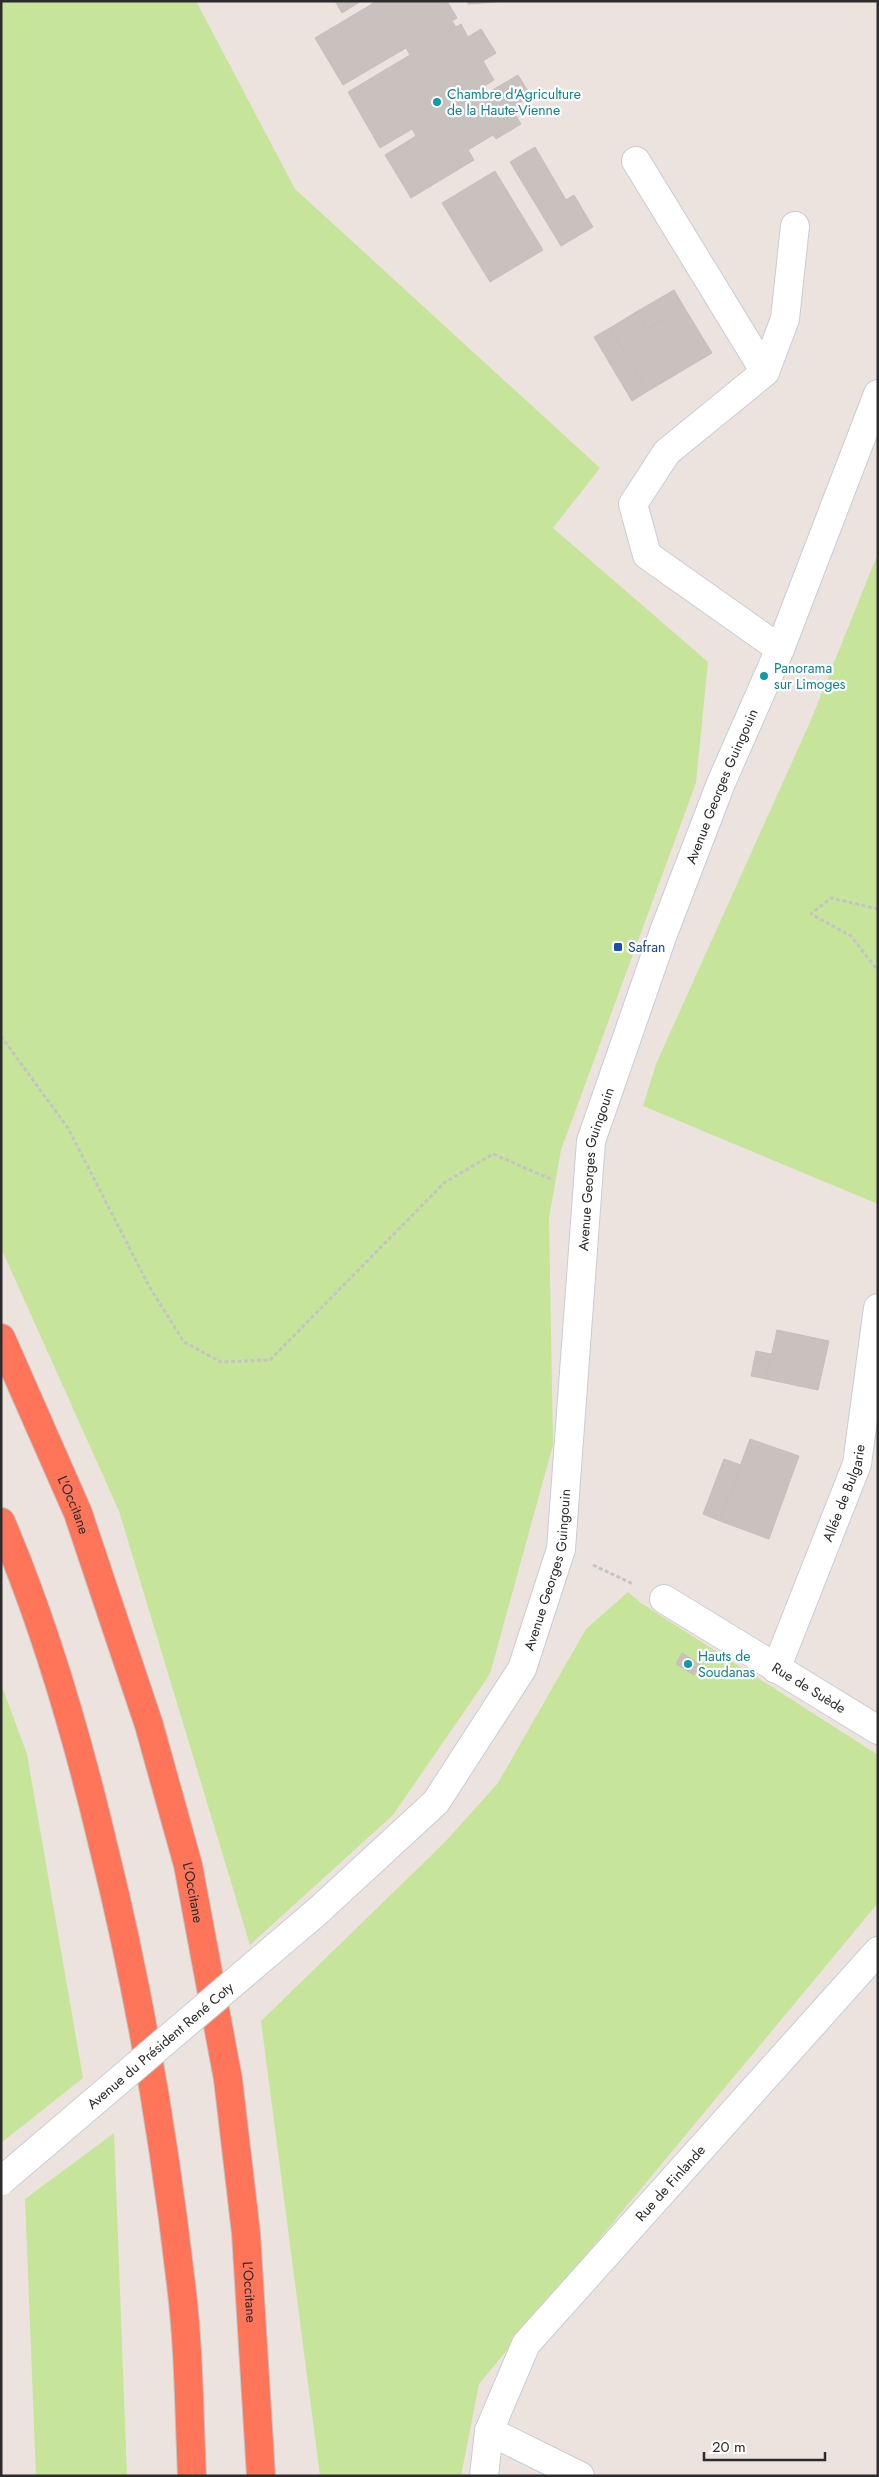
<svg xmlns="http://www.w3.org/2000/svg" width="879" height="2477" font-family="Jost,sans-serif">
<rect width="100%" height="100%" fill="#ede3de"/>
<!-- green -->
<path fill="#c7e49b" d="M1 1H196L295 189 600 468 553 528 708 662 696 783 561 1150 549 1218 553 1445 490 1674 393 1815 250 1945 119 1511 1 1248Z
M878 553V1204L643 1106 656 1064 811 720Z
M628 1592 641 1603 878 1755V1903L479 2384 461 2476H320L261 2021 444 1843 498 1783 586 1629Z
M1 1684 27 1754 83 2078 1 2143Z
M114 2133 127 2476H36L25 2199Z"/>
<!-- building -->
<path fill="#c9c1bd" stroke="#c9beb8" d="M335 1H361L342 13Z
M377 1H447L457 18 452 21 456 27 461 24 468 37 481 29 496 53 483 61 494 80 478 90 482 96 518 75 531 96 511 108 521 124 496 139 493 135 468 150 474 160 411 198 385 155 416 136 412 129 380 148 348 92 410 55 406 48 343 85 315 38Z
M468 1H497V2L468 4Z
M535 147 566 200 574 195 593 227 561 246 510 162Z
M495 171 543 250 490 282 442 203Z
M674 290 684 307 647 329 636 312Z
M684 307 712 353 648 391 610 328 636 312 647 329Z
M610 328 648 391 632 401 594 337Z
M777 1330 829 1341 818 1390 766 1379Z
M756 1351 771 1354 766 1379 751 1376Z
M750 1439 799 1456 769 1539 720 1521Z
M724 1459 741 1465 720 1521 703 1514Z
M682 1653 700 1664 694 1675 676 1664Z"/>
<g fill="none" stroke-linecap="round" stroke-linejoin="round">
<!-- minor casing -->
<g stroke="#c7cdd5" stroke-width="30">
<g id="minor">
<path d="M636 161 765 372"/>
<path d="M780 649 647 555 633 504 667 452 765 372 785 319 795 226"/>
<path id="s1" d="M664 1599 878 1730"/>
<path id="s2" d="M776 1669 857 1464 878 1308"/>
<path id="s3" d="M319 1910 436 1802 522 1669 561 1549 591 1141 663 934 721 783 780 649 878 394"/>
<path d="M489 2431 580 2476"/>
<path id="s4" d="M484 2476 489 2431 526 2344 878 1951"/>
</g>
</g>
<!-- highway casing -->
<g stroke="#c4c4c4" stroke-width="30">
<g id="highway">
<path id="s5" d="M1 1338 78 1513 149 1725 188 1865 228 2079 246 2233 261 2476"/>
<path d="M1 1522C45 1625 77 1735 103 1845 139 1989 164 2136 181 2284 189 2348 189 2412 192 2476"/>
</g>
</g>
<!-- path -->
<path stroke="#c4c4c4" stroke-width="3" stroke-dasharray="4 2.5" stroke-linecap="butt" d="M878 909 831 898 811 914 851 936 878 971
M1 1036 68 1128 150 1288 184 1342 221 1362 270 1360 444 1183 493 1154 553 1180
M593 1565 633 1584"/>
<!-- minor -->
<use href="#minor" stroke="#fff" stroke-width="28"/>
<!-- highway -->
<use href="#highway" stroke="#fe7559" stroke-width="28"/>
<!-- minor-bridge casing -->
<g stroke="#c7cdd5" stroke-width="30" stroke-linecap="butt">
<g id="minor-bridge">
<path id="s6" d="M1 2181 319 1910"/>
</g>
</g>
<!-- minor-bridge -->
<use href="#minor-bridge" stroke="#fff" stroke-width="28"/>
</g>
<!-- markers -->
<g fill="#0f9aa8" stroke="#fff" stroke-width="2">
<circle cx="437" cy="102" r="5"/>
<circle cx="764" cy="676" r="5"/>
<circle cx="688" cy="1664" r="5"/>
</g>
<rect fill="#1a4fb4" stroke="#fff" stroke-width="2" x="613" y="942" width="10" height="10" rx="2.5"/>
<g text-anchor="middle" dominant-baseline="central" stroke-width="4.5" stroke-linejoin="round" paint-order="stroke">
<!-- culture labels -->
<g font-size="14" fill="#0d838f" stroke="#fff" text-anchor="start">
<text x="447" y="94">Chambre d'Agriculture<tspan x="447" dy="16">de la Haute-Vienne</tspan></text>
<text x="774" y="668">Panorama<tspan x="774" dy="16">sur Limoges</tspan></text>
<text x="698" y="1656">Hauts de<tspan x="698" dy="16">Soudanas</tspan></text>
</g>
<!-- street labels -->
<g font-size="14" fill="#2c2c2c" stroke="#fff">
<text stroke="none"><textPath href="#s3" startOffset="1231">Avenue Georges Guingouin</textPath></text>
<text stroke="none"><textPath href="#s3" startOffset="826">Avenue Georges Guingouin</textPath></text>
<text stroke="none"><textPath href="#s2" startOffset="189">Allée de Bulgarie</textPath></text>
<text stroke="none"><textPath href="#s5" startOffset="182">L'Occitane</textPath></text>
<text stroke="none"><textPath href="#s3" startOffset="421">Avenue Georges Guingouin</textPath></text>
<text stroke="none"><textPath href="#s1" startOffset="170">Rue de Suède</textPath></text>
<text stroke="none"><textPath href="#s5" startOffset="588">L'Occitane</textPath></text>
<text stroke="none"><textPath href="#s6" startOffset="209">Avenue du Président René Coty</textPath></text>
<text stroke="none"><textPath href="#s4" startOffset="356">Rue de Finlande</textPath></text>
<text stroke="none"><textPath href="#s5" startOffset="992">L'Occitane</textPath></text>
</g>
<!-- transit labels -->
<g font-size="14" fill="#164399" stroke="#fff" text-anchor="start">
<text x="628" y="947">Safran</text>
</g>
</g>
<!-- border -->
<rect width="879" height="2477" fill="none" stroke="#2c2c2c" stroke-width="5"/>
<!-- scale -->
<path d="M704 2452v8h121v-8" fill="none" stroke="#2c2c2c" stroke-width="2.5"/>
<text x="712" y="2452" font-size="15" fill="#2c2c2c" stroke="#ffffff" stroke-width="4" paint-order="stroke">20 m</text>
</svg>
